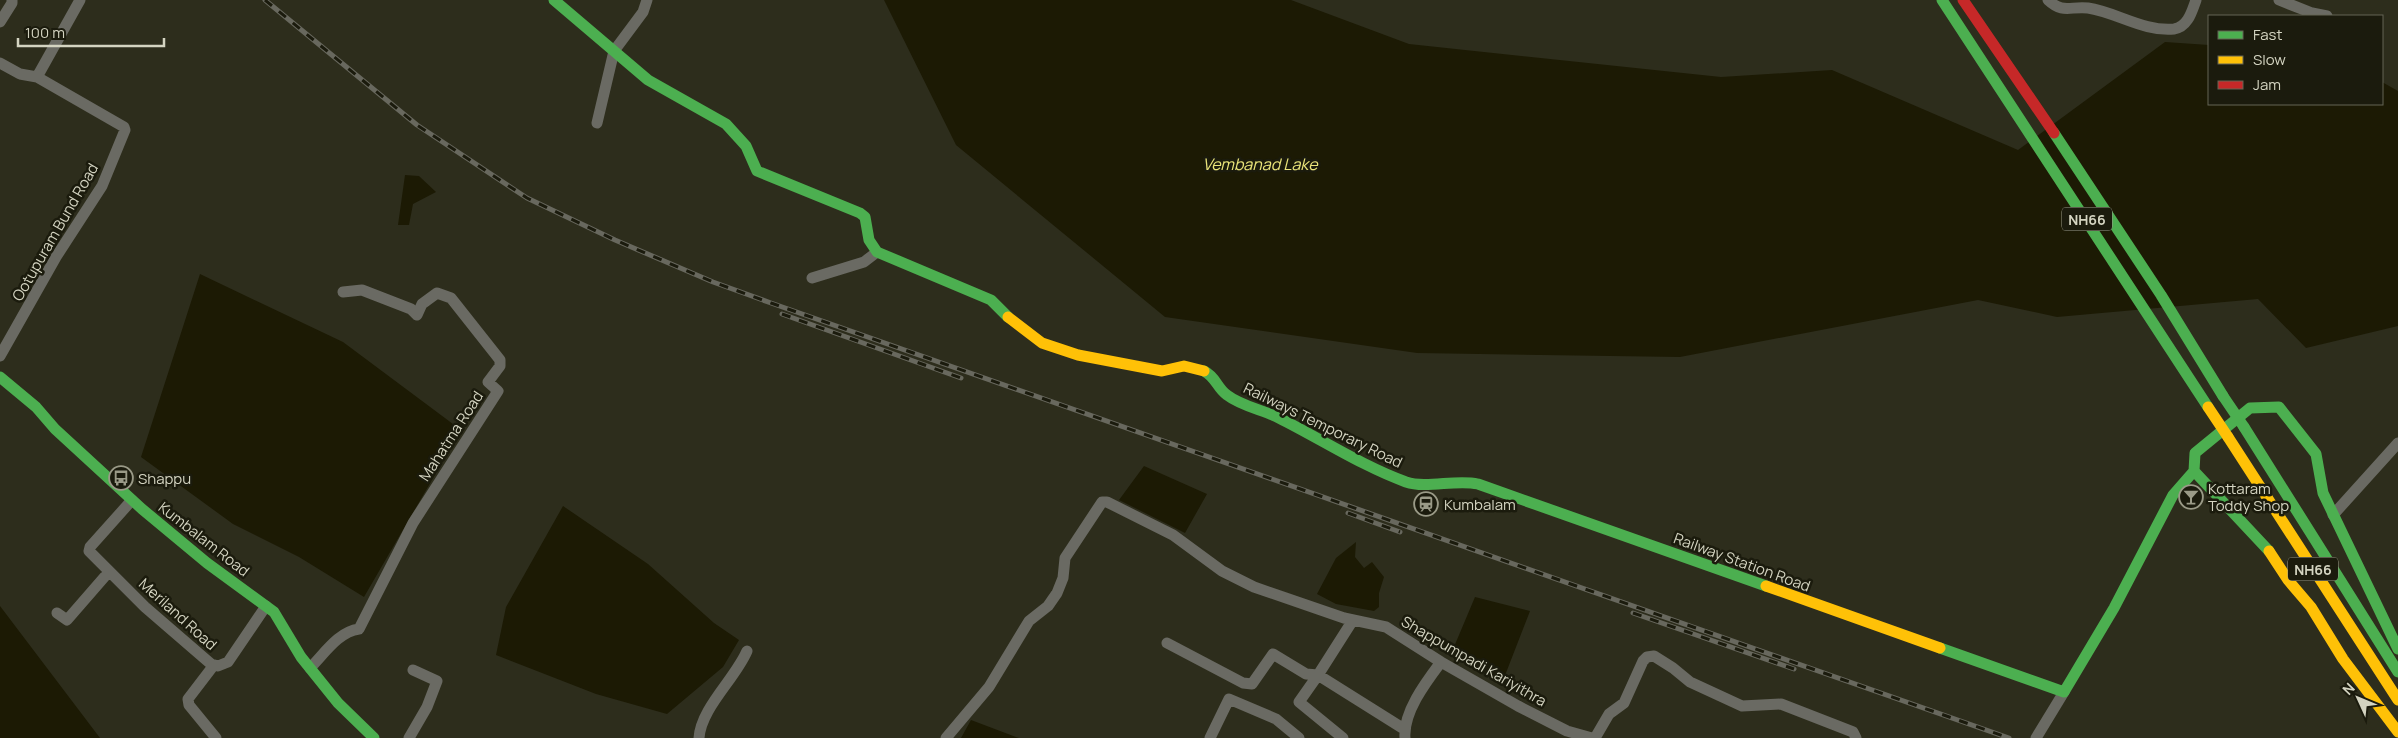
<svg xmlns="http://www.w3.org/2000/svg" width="2398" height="738" font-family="Manrope,sans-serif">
<rect width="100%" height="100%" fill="#2d2d1c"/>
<!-- water -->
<path fill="#1c1a04" d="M884 0H1291L1409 44 1721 77 1832 70 2018 150 2165 42 2209 45V104H2382V82L2398 91V326L2306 348 2258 299 2057 317 1978 300 1680 357 1417 353 1165 317 956 145Z
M405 175 419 176 436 192 413 204 409 225H398Z
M200 274 343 342 461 430 364 597 299 557 233 524 141 457Z
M1144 466 1207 494 1185 533 1119 500Z
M563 506 648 564 714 623 739 640 723 667 667 714 596 694 496 655 506 607Z
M1356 542 1355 557 1364 568 1372 562 1384 577 1379 593V607L1374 611 1336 604 1317 594 1336 558Z
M1475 597 1530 611 1504 678 1451 654Z
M0 606 100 738H0Z
M971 720 1019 738H961Z"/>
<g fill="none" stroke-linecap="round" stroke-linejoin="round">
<!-- street -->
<path stroke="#6a6a63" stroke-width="11" d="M2048 0C2063 14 2070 6 2088 8 2116 12 2144 32 2174 29 2188 27 2192 11 2196 0
M2279 0 2312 13 2327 16
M0 22 12 3V0
M0 63 20 74 37 77 124 127 125 130 102 186 56 257 0 356
M37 77 80 0
M597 123 614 51 643 12 647 0
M812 278 864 262 877 252
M2333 515 2398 443
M107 569 145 607 211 664 218 666 228 662 266 606
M57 613 67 620 107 574V569L89 551 90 547 132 500
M1167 643 1243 683 1252 684 1273 654 1306 674 1318 675 1353 620
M214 665 188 699 189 705 216 738
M310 668C325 653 338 632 359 629L413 523 498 391 488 382 500 366V360L451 298 437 293 422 304 417 315 411 309 362 290 343 292
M409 738 427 707 437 681 413 670
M699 738C701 708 735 679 747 651
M946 738 989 687 1029 621 1048 606 1057 593 1063 578 1065 558 1102 502H1107L1173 535 1222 571 1254 587 1344 618 1386 627 1441 662 1518 706 1567 731 1592 738
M1210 738 1229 699 1276 719 1299 738
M1343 738 1299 702 1318 675 1404 729
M1405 738C1403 712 1426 682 1441 662
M1595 738 1609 714 1624 703 1643 661 1647 657 1654 656 1673 668 1690 682 1742 706 1781 704 1853 732 1856 738
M2036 738 2064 692"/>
<!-- fast -->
<path stroke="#4caf50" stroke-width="11" d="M554 0 648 80 726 124 746 146 757 171 860 213 865 217 869 240 877 252 991 300 1008 317
M1942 0 2208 407
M2054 133 2161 295 2223 396
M1204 371C1216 377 1217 388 1227 395 1241 406 1263 410 1279 418 1321 439 1362 466 1406 482 1427 489 1455 479 1478 484L1766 586
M0 377 36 407 55 429 142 509 207 563 274 612 301 657 338 703 374 738
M2244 427 2398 672
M2269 551 2194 471 2195 453 2250 408 2279 407 2316 454 2323 493 2398 649
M1940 648 2064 692 2114 608 2173 495 2194 471"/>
<!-- slow -->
<path stroke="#ffc107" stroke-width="11" d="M1008 317 1042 343 1078 355 1162 371 1184 366 1204 371
M2228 437 2398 700
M2269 551 2288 580 2311 607 2343 659 2398 732
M1766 586 1940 648"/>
<!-- jam -->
<path stroke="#c62828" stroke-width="11" d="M1963 0 2054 133"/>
<!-- rail casing -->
<g stroke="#68685e" stroke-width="5">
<path id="rail" d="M265 0 417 125 527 198 615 240 713 282 771 303 2009 738
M782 314 961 378
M1348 513 1400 532
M1633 613 1794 669"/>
</g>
<!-- rail -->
<use href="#rail" stroke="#1b1b0d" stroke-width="3" stroke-dasharray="9" stroke-linecap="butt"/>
<!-- fast-bridge -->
<path stroke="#4caf50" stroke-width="11" d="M2223 396 2244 427"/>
<!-- slow-bridge -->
<path stroke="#ffc107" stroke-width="11" d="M2208 407 2228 437"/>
</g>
<!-- icons -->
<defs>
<g id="bus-ring" transform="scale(1.25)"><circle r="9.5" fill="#1b1b0d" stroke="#9a9a87" stroke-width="1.5"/><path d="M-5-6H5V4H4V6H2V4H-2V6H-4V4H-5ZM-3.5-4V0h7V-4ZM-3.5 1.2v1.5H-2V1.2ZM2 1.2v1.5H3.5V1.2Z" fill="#9a9a87"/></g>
<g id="bar-ring" transform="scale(1.25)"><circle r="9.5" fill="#1b1b0d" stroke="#9a9a87" stroke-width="1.5"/><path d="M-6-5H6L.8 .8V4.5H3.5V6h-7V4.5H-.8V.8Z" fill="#9a9a87"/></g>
<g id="station-ring" transform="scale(1.25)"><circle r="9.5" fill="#1b1b0d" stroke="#9a9a87" stroke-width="1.5"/><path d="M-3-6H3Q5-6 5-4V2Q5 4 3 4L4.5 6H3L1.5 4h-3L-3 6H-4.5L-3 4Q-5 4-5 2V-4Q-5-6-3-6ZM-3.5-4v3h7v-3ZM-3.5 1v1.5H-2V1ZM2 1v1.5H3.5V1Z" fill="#9a9a87"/></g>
</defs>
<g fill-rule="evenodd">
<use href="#bus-ring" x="121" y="478"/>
<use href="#bar-ring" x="2191" y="497"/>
<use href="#station-ring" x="1426" y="504"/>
</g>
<g text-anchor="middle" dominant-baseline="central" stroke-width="5" stroke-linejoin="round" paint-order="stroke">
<!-- shield labels -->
<g fill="#1b1b0d" stroke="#9c9c8b" stroke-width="1">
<rect x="2062" y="207.5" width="50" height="23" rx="4"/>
<rect x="2288" y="557.5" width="50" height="23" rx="4"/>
</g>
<g font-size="14" font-weight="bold" fill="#d4d4c1">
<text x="2087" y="219">NH66</text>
<text x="2313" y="569">NH66</text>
</g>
<!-- street labels -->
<g font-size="15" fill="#d4d4c1" stroke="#1b1b0d">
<text transform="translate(55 232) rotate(-60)">Ootupuram Bund Road</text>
<text transform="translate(1323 425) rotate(26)">Railways Temporary Road</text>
<text transform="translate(451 436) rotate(-57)">Mahatma Road</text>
<text transform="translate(204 539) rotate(38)">Kumbalam Road</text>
<text transform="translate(1742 562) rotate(20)">Railway Station Road</text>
<text transform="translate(178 614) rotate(42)">Meriland Road</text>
<text transform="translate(1474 661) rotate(30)">Shappumpadi Kariyithra</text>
</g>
<!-- poi labels -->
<g font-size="15" fill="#d4d4c1" stroke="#1b1b0d" text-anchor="start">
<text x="138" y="478">Shappu</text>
<text x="2208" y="488">Kottaram<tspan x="2208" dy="17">Toddy Shop</tspan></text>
<text x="1444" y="504">Kumbalam</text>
</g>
<!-- water labels -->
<g font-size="16" font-style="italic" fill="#eae47a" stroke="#1b1b0d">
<text x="1260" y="164">Vembanad Lake</text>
</g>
</g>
<!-- legend -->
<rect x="2208" y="15" width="175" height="90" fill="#1b1b0d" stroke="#656555"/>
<rect x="2218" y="31" width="25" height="8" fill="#4caf50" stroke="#656555"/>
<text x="2253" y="40" font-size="15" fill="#d4d4c1">Fast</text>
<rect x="2218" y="56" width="25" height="8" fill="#ffc107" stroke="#656555"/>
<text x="2253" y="65" font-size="15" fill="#d4d4c1">Slow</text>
<rect x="2218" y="81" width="25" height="8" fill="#c62828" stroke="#656555"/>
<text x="2253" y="90" font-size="15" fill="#d4d4c1">Jam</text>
<!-- north arrow -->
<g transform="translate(2358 698) rotate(314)" stroke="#1b1b0d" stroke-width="4" paint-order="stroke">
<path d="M0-4L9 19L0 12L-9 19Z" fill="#d4d4c1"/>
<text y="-8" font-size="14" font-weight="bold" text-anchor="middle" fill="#d4d4c1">N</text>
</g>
<!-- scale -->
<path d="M18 38v8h146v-8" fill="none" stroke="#d4d4c1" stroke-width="2.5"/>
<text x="25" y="38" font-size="15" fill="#d4d4c1" stroke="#1b1b0d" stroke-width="4" paint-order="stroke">100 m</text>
</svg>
